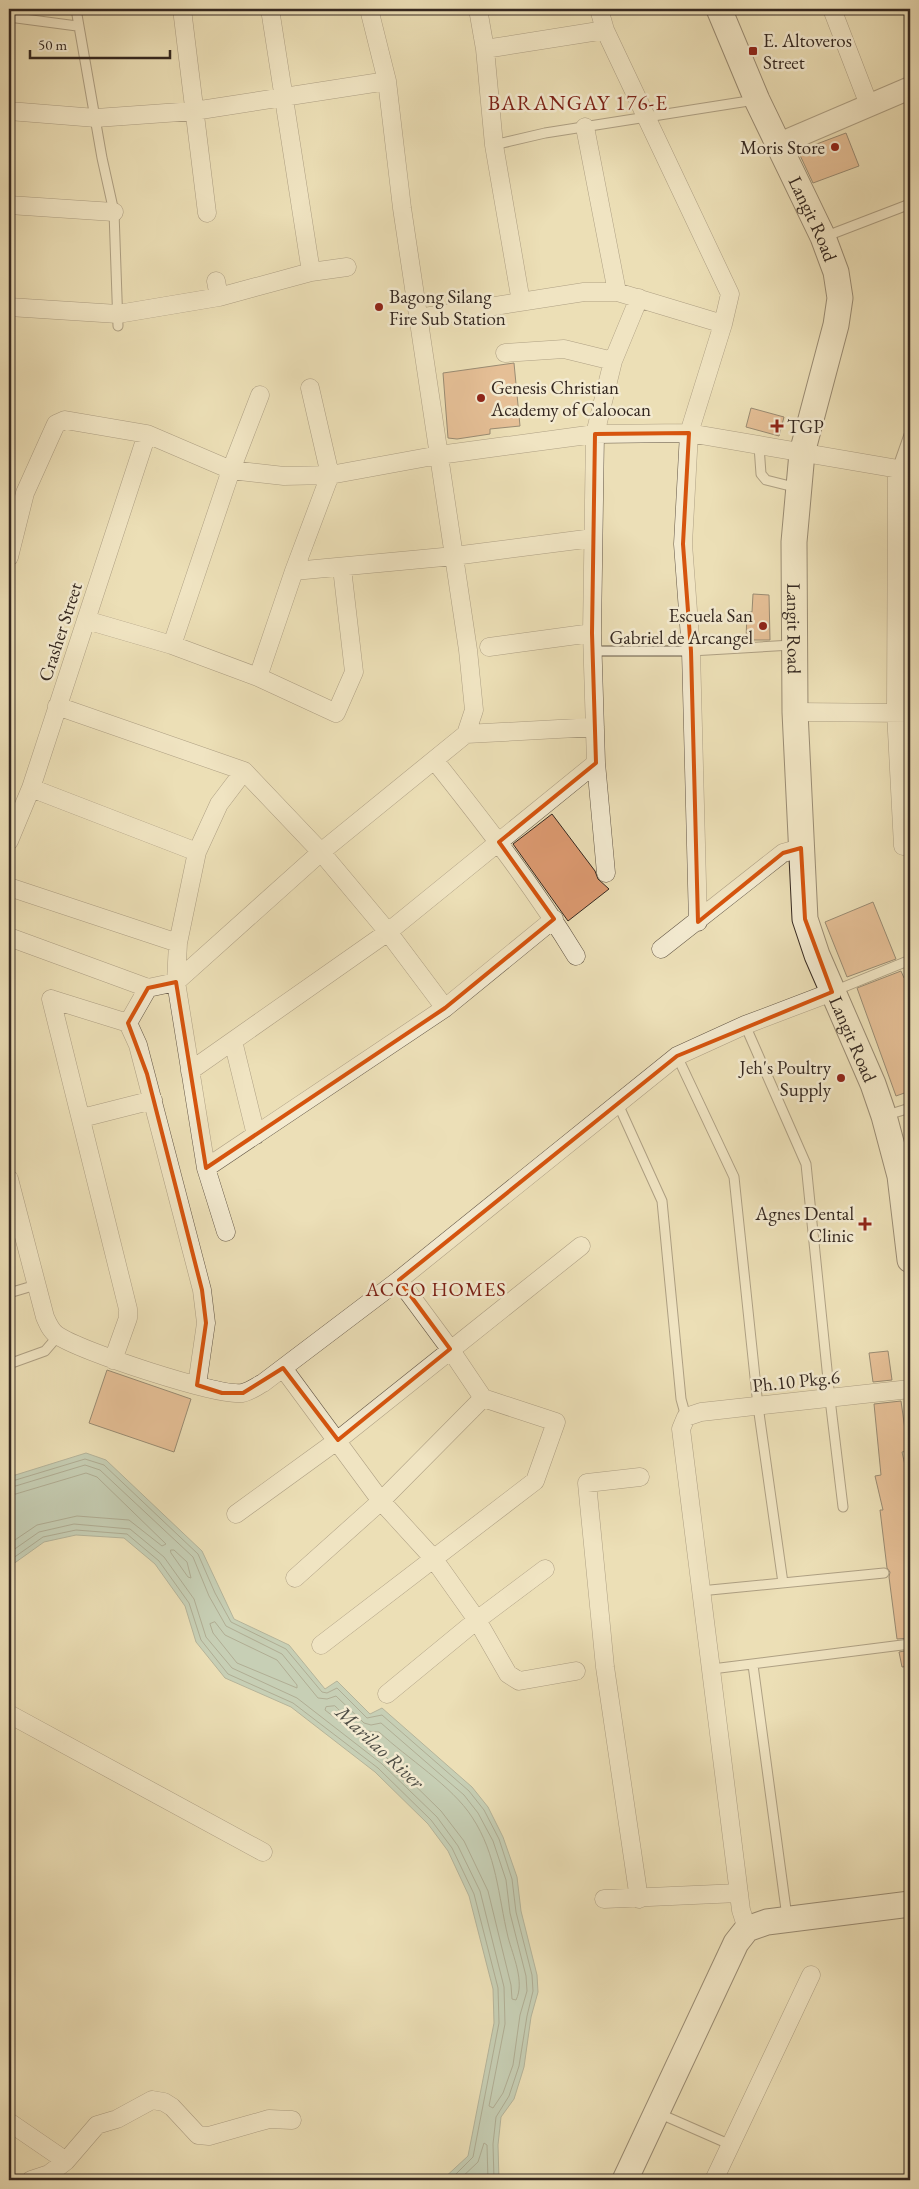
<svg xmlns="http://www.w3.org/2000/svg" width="919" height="2189" font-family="'EB Garamond',serif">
<rect width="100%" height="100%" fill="#ecdfb7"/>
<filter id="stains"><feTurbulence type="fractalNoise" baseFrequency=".004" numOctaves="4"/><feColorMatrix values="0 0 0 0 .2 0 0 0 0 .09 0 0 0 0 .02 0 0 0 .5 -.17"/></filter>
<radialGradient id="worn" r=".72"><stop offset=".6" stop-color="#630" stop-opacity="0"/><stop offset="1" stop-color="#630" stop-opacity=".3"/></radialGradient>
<!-- water -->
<path fill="#99bcb3" stroke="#718178" d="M86 1453 106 1460 202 1551 234 1619 289 1645 325 1689 337 1681 370 1714 382 1708 472 1787 488 1807 503 1837 517 1877 521 1911 537 1975 538 1992 531 2017 524 2067 514 2099 501 2117 498 2145 499 2180H442L468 2156 494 2023 493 1989 469 1896 448 1851 428 1824 375 1772 291 1707 225 1678 196 1642 185 1606 155 1564 124 1538 76 1535 44 1542 9 1567V1477Z"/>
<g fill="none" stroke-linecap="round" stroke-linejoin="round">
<!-- shore -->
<path stroke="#67726a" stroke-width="1" d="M9 1482 85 1459 104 1465 198 1554 215 1593 231 1622 286 1649 322 1692 327 1693 337 1688 367 1718 382 1715 469 1791 484 1810 499 1839 512 1879 516 1912 532 1975 533 1991 527 2016 519 2066 509 2096 496 2117 493 2144 494 2180
M9 1488 85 1465 100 1470 193 1557 209 1596 226 1626 282 1654 318 1698 327 1699 336 1696 364 1723 371 1725 381 1723 464 1795 478 1813 493 1841 506 1880 510 1913 526 1976 527 1991 520 2015 513 2065 503 2093 493 2108 489 2106 505 2024 504 1987 480 1891 458 1846 437 1817 382 1764 297 1698 232 1668 206 1637 194 1599 164 1557 130 1529 74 1524 39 1532 9 1553
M9 1496 86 1473 97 1477 166 1544 162 1546 129 1520 77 1516 37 1525 9 1544
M171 1550H174L187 1562 191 1578 188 1577 171 1553Z
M9 1561 43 1537 76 1530 127 1534 159 1561 189 1603 201 1640 228 1674 293 1703 378 1768 431 1820 452 1848 474 1894 498 1988 499 2023 473 2157 450 2180
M215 1622 225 1635 277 1660 297 1685V1688L237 1663 213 1633 210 1624Z
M335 1706C351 1721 356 1732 379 1732 407 1758 452 1786 472 1817 497 1855 498 1895 508 1937 513 1956 525 1982 516 2000L512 1999 511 1985 488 1891 464 1841 441 1811 387 1758 325 1710 326 1707Z
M459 2180 478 2162 484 2143 487 2145 488 2180"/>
</g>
<!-- building -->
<path fill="#db9970" stroke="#352820" d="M846 133 859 166 813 183 798 151Z
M514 363 520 426 490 429V434L457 439 448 438 443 373Z
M751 408 784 417 779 436 746 427Z
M753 594 769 595 770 640H746L747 612H752Z
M552 814 595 871 598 879 609 889 568 921 513 844Z
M873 902 896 959 847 977 825 922Z
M901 971 904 978 910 975V1091L896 1096 857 988Z
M888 1351 892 1380 873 1382 869 1353Z
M107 1370 191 1399 174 1452 89 1423Z
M901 1401 908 1451 902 1452 910 1487 907 1488 910 1512V1638L897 1639 889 1577 890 1572 887 1568 880 1510H883L875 1476 881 1475 874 1404Z
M910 1650V1666L902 1667 899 1652Z"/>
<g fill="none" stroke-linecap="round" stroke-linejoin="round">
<!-- service casing -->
<g stroke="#635646" stroke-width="11">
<path id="service" d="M76 9 102 158 114 212 118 326
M9 17 77 26
M494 145 545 133 755 100
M824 237 910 204
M759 446 761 474 766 480 798 488
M897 469 910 432
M593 651H691L792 645
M834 991 910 960
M745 1025 806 1164 830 1399 843 1507
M677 1056 734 1177 758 1406 783 1583
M618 1104 662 1201 681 1399 686 1417
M884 1116 910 1108
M9 1293 36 1285
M9 1364 45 1351 58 1336
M700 1591 884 1573
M753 1665 787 1917
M712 1669 910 1644
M658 2113 731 2145"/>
</g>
<!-- minor casing -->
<g stroke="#635646" stroke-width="19">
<path id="minor" d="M182 9 207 213
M270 9 311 272
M478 9 485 49 494 145 521 302
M599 9 605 30 730 294 723 324 689 433 683 544 691 651 698 922
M832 9 869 105
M485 49 605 30
M9 111 96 118 194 111 387 81
M585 127 617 292
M9 205 114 212
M216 281 219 297
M9 307 118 314 219 297 311 272 347 267
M418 318 584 292H617L723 324
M505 353 564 349 613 361
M897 469 896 712 903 846
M9 557 25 493 56 424 65 420 147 434 231 470 284 476 330 475 439 455 595 434 689 433 910 471
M294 571 454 556 593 538
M86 620 172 645 258 677 336 713 354 672 342 568
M172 645 231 470 260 395
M489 647 592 633
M258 677 294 571 330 475 310 388
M57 706 244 771 321 852 388 932 445 1008
M795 712 910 713
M466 734 595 727
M435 761C485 824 534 887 576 956
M31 788 197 852
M9 841 31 788 147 434
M606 873 596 763 592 633 595 434 613 361 639 298
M9 887 178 943
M9 937 148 988
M661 949 783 853 801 848
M51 999 128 1023 138 1045 202 1290 206 1323 197 1385
M51 999 128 1309V1318L113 1360
M128 1023 148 988 176 982 321 852 466 734 474 710 468 650 402 208 387 81 369 9
M233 1041 256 1135
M190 1071 388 932 596 763
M82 1118 153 1100
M206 1168 445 1008 554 919
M9 1179 45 1317C48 1324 51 1331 57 1335 79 1351 219 1397 242 1393 249 1392 257 1386 263 1383L399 1280 677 1056 745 1025 832 992
M226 1232 206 1168 176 982 178 943 197 852 219 804 244 771
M283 1368 381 1501 433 1558 477 1620 508 1674 519 1681 576 1671
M236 1514 338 1440 581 1246
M295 1578 381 1501 483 1398
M321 1645 535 1481 556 1422 483 1398 450 1349 399 1280
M387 1694 477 1620 545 1569
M9 1714 263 1852
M604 1899 739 1893
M639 1899 605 1667 587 1483 640 1477
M747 1929 741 1910 681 1429 686 1417 701 1412 910 1389
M9 2122 66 2161
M31 2180 49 2174 66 2161 97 2125 117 2119 152 2100 164 2102 172 2107 198 2135 209 2136 269 2119 292 2120
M714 2180 811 1975"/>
</g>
<!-- tertiary casing -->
<g stroke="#635646" stroke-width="24">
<path id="tertiary" d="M779 144 910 88"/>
</g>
<!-- secondary casing -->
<g stroke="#352820" stroke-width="27">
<g id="secondary">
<path id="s1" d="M719 9 757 100 823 237 836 272 840 298 836 325 802 453 794 542 795 712 805 919 817 955 873 1084 884 1116 900 1176 910 1260"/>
<path d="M625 2180 736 1943 747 1929 767 1922 910 1904"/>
</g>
</g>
<!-- service -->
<use href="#service" stroke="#f3ead0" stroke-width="9"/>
<!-- minor -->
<use href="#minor" stroke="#f3ead0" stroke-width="18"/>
<!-- tertiary -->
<use href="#tertiary" stroke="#f3ead0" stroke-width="22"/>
<!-- secondary -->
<use href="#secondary" stroke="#f3ead0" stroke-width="25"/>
</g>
<!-- marked area -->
<path d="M0 0H919V2189H0ZM689 433 683 544 691 651 698 922 783 853 801 848 805 919 832 992 677 1056 399 1280 450 1349 338 1440 283 1368 243 1393H222L197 1385 206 1323 202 1290 147 1074 128 1023 148 988 176 982 206 1168 445 1008 554 919 499 842 596 763 592 633 595 434Z" fill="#ecdfb7" fill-opacity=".55" fill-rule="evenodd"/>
<path fill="none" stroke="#d6540e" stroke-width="4" stroke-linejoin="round" d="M689 433 683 544 691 651 698 922 783 853 801 848 805 919 832 992 677 1056 399 1280 450 1349 338 1440 283 1368 243 1393H222L197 1385 206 1323 202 1290 147 1074 128 1023 148 988 176 982 206 1168 445 1008 554 919 499 842 596 763 592 633 595 434Z"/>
<!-- markers -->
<g fill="#8f2418" stroke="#f3ead0" stroke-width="2">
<rect x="748" y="46" width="10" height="10" rx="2.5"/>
<circle cx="835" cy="147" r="5"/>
<circle cx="379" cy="307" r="5"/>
<circle cx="481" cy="398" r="5"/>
<path d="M774.5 418.5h5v5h5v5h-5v5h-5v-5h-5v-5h5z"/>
<circle cx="763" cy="626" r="5"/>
<circle cx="841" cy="1078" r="5"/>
<path d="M862.5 1216.5h5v5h5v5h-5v5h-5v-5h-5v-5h5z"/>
</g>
<g text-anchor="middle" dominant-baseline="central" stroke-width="5" stroke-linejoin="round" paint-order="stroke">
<!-- poi labels -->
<g font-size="19" fill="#352820" stroke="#f3ead0" text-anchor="start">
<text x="763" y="40">E. Altoveros<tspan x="763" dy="22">Street</tspan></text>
<text x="825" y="147" text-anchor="end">Moris Store</text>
<text x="389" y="296">Bagong Silang<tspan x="389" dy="22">Fire Sub Station</tspan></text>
<text x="491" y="387">Genesis Christian<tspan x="491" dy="22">Academy of Caloocan</tspan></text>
<text x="787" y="426">TGP</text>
<text x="753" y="615" text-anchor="end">Escuela San<tspan x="753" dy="22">Gabriel de Arcangel</tspan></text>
<text x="831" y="1067" text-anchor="end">Jeh's Poultry<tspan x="831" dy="22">Supply</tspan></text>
<text x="854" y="1213" text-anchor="end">Agnes Dental<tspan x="854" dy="22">Clinic</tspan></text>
</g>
<!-- street labels -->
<g font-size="19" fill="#352820" stroke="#f3ead0">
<text stroke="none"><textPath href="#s1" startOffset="230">Langit Road</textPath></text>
<text stroke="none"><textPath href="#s1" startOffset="650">Langit Road</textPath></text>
<text transform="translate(60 632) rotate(-72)">Crasher Street</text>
<text stroke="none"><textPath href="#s1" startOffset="1070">Langit Road</textPath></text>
<text transform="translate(796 1381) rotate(-6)">Ph.10 Pkg.6</text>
</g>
<!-- neighbourhood labels -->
<g font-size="20" letter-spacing="1" fill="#7a1f14" stroke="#f3ead0">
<text x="436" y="1289">ACCO HOMES</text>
</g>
<!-- water labels -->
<g font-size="20" font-style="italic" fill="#4e4d45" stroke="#f3ead0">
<text transform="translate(380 1747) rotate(43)">Marilao River</text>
</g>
<!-- quarter labels -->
<g font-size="21" letter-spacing="1" fill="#7a1f14" stroke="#f3ead0">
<text x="578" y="102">BARANGAY 176-E</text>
</g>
</g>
<!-- margin -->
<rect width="919" height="2189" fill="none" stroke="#ecdfb7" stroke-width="30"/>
<rect x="10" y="10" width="899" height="2169" fill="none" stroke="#352820" stroke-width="2.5"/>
<rect x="15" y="15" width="889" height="2159" fill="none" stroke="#352820"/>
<!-- scale -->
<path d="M30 50v8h140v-8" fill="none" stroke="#352820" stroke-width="2.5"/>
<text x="38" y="50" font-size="15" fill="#352820" stroke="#f3ead0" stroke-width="4" paint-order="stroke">50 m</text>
<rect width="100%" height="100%" filter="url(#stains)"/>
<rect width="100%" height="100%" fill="url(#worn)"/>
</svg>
